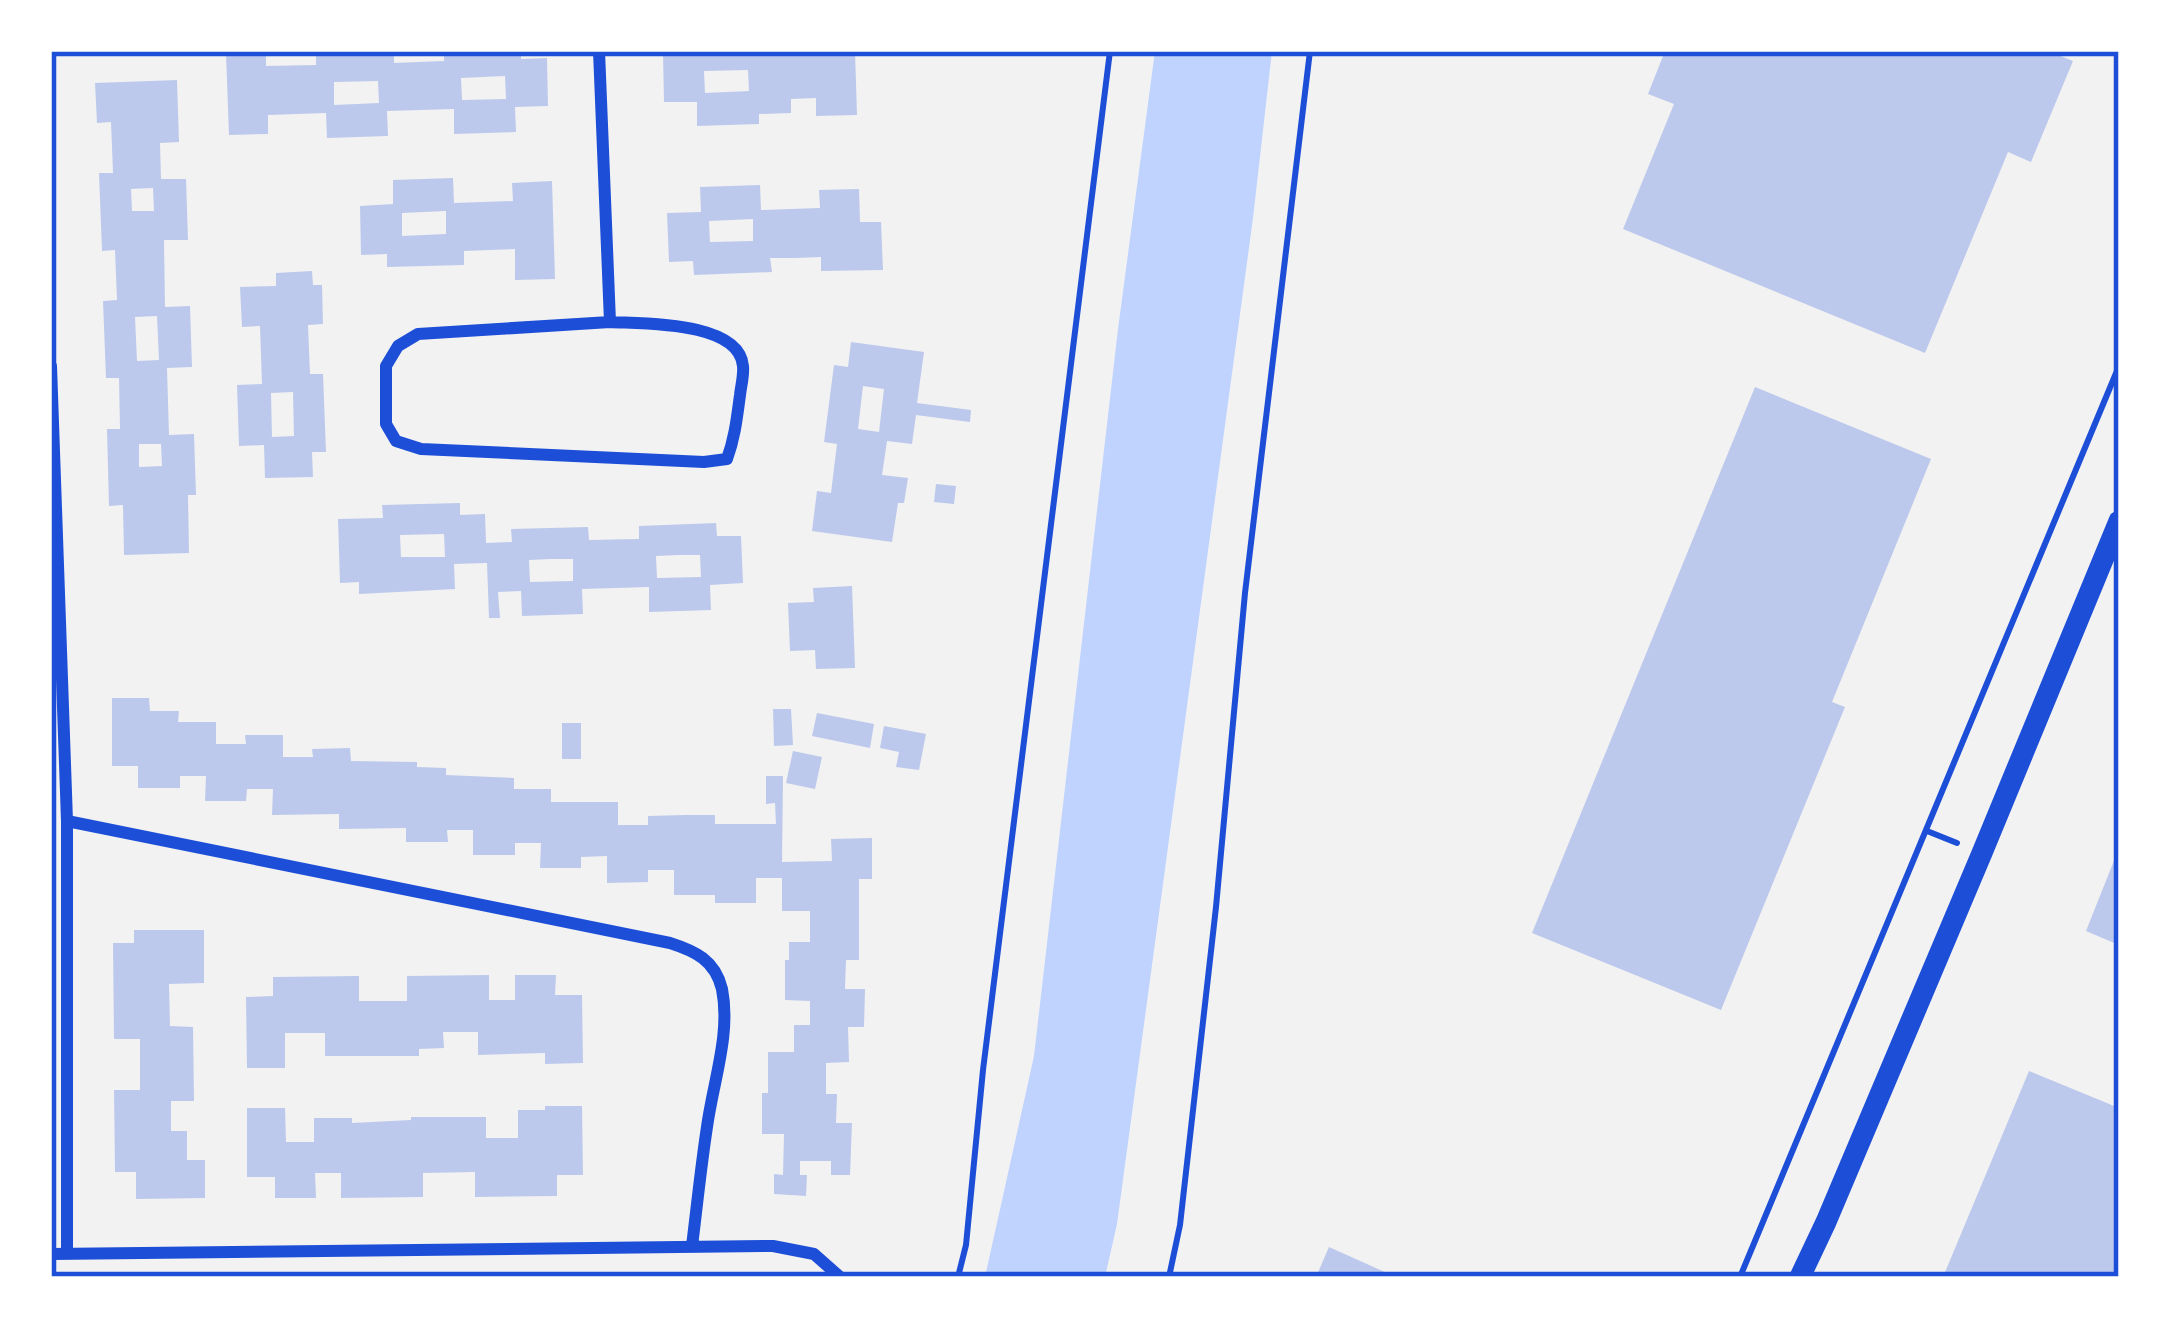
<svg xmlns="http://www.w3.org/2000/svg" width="2170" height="1328" font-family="Signika,sans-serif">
<rect width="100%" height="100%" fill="#f2f2f2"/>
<!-- water -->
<path fill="#bfd3fe" d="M1155 51H1272L1253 218 1117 1224 1105 1277H985L1034 1056 1118 329Z"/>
<!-- building -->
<path fill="#bdc9ec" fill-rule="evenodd" d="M316 51H394V63L444 61V51H521V59L547 58 548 106 515 107 516 132 454 134V109L387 111 388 136 327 138 326 113 268 115V134L229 135 226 53 266 52V66L316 65ZM505 76 506 99 462 100 461 78ZM378 81 379 103 334 105V82Z
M687 51H855L857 115 816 116V98L791 99V113L759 114V124L697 126V102H664L663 54ZM748 70 749 91 705 93 704 71Z
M1665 51H1686L1694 55 1696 51H2048L2073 61 2031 162 2008 152 1925 353 1623 229 1674 104 1648 94Z
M177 80 179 142 160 143 161 179H186L188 240H164L165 307 190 306 192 367 167 368 169 435 194 434 196 495H188L189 553 124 555 123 505 109 506 107 429H120L119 378H106L103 301 117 300 115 250 102 251 99 173H113L111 122 97 123 95 83ZM153 188 154 211H132L131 189ZM157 316 159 360 137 361 135 317ZM139 444H161L162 466 139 467Z
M453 178 454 203 513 201 512 183 552 181 555 279 515 280V249L464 251V265L387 267V254L361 255 360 206 393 204V180ZM446 211V234L402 236V213Z
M760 185 761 210 820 208 819 190 859 189 860 222H881L883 270 821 271V257L796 258H770L772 272 694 275 693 261 669 262 667 213 701 212 700 187ZM753 219V241L710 242 709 221Z
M312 271 313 285H322L323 324 308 325 310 374H323L326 452H312L313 477 265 478 264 445 239 446 237 385 262 384 260 326 242 327 240 287 276 286V273ZM293 392 294 436 272 437 271 393Z
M851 342 924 352 917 403 971 410 970 422 916 415 912 444 887 441 882 475 908 478 904 503H898L892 542 812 531 817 491 831 493 837 444 824 442 834 365 848 367ZM863 386 884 389 879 432 858 429Z
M1755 387 1931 459 1832 702 1845 707 1721 1010 1532 933Z
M936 484 956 486 954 504 934 502Z
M460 503V515L485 514 486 543 512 542 511 529 588 527 589 540 639 539V526L716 523 717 536H741L743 583 710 585 711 610 649 612V587L582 589 583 614 522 616 521 591 498 592 500 618H489L487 563 454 564 455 589 359 594V582L340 583 338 519 383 518 382 505ZM444 534 445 557H401L400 535ZM678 555H700L701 577 657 578 656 556ZM551 559H573V581L530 582 529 560Z
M852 586 855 668 816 669 815 650 790 651 788 603 814 602 813 588Z
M112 698H149L150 711H179L178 722H216V744H246L245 735H283V757H313L312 749 350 748 351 761 417 762V767L446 768V775L514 778V789H551V802H618V825H648V816L685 815H715V824H776L775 803 766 804V776H783L782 862 832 861 831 839 872 838V879H859V960H846L845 989H865L864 1027H848L849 1062 826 1063V1094H837L836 1123H852L850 1175H831V1161H800V1175H807L806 1196 774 1194V1174L783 1175 784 1134H762V1093H768V1052H794V1025H810V1001L785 1000V960H789V942H810V911H782V878H756V903H715V895H674V870H648V882L607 883V856L581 857V868H540L541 843H515V855H473V830H447L448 842H406V828L339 829V814L272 815 273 789H247L246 801H205L206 776H180V788H138V766H112Z
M773 709H791L793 745 774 746Z
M817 713 874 724 870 748 812 736Z
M562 723H581V759H562Z
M884 726 926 734 919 770 896 767 899 752 880 748Z
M793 751 822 757 815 789 786 783Z
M2119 848V945L2086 931Z
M134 930H204V983L169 984 170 1026 193 1027 194 1101H171V1131H187V1160H205V1198L136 1199V1172H115L114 1090H140V1039H114L113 943H134Z
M489 975V1000H515V975H556L555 995H582L583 1063 545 1064V1053L478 1055V1032H443L444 1048 419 1049V1056H325V1033H285V1068H247L246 997 273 996V977L359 976V1001H407V976Z
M2029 1071 2119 1108V1277H1943Z
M545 1106H582L583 1175H557V1196L475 1197V1172L423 1173V1197L341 1198V1173H315L316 1198H275V1177H247V1108H285L286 1142H314V1118H352V1123L411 1120V1117H486V1138H518V1110H545Z
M1329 1247 1396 1277H1316Z"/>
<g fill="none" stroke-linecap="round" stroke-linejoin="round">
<!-- path -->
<path stroke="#1d4ed8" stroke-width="6" d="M1927 831 1957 843
M958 1277 966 1245 983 1070 1110 51
M1169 1277 1180 1225 1216 907 1245 593 1310 51
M1740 1277 2119 366"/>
<!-- minor -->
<path stroke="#1d4ed8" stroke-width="12" d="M599 51 610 322
M610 322C643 324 739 321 743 366 744 375 741 386 740 395 737 417 735 437 727 459L704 462 421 449 396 441 386 424V366L398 346 418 334Z
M51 366 67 821V1254
M67 821 670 943C695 951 715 960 722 989 731 1034 713 1082 707 1127 701 1166 697 1206 692 1246
M51 1254 773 1246 814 1254 840 1277"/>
<!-- tertiary -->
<path stroke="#1d4ed8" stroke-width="21" d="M1800 1277 1826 1222 1982 853 2119 521"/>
</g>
<!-- border -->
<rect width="2170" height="1328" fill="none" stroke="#ffffff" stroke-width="108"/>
<rect x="54" y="54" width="2062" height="1220" fill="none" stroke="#1d4ed8" stroke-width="4.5"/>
</svg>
